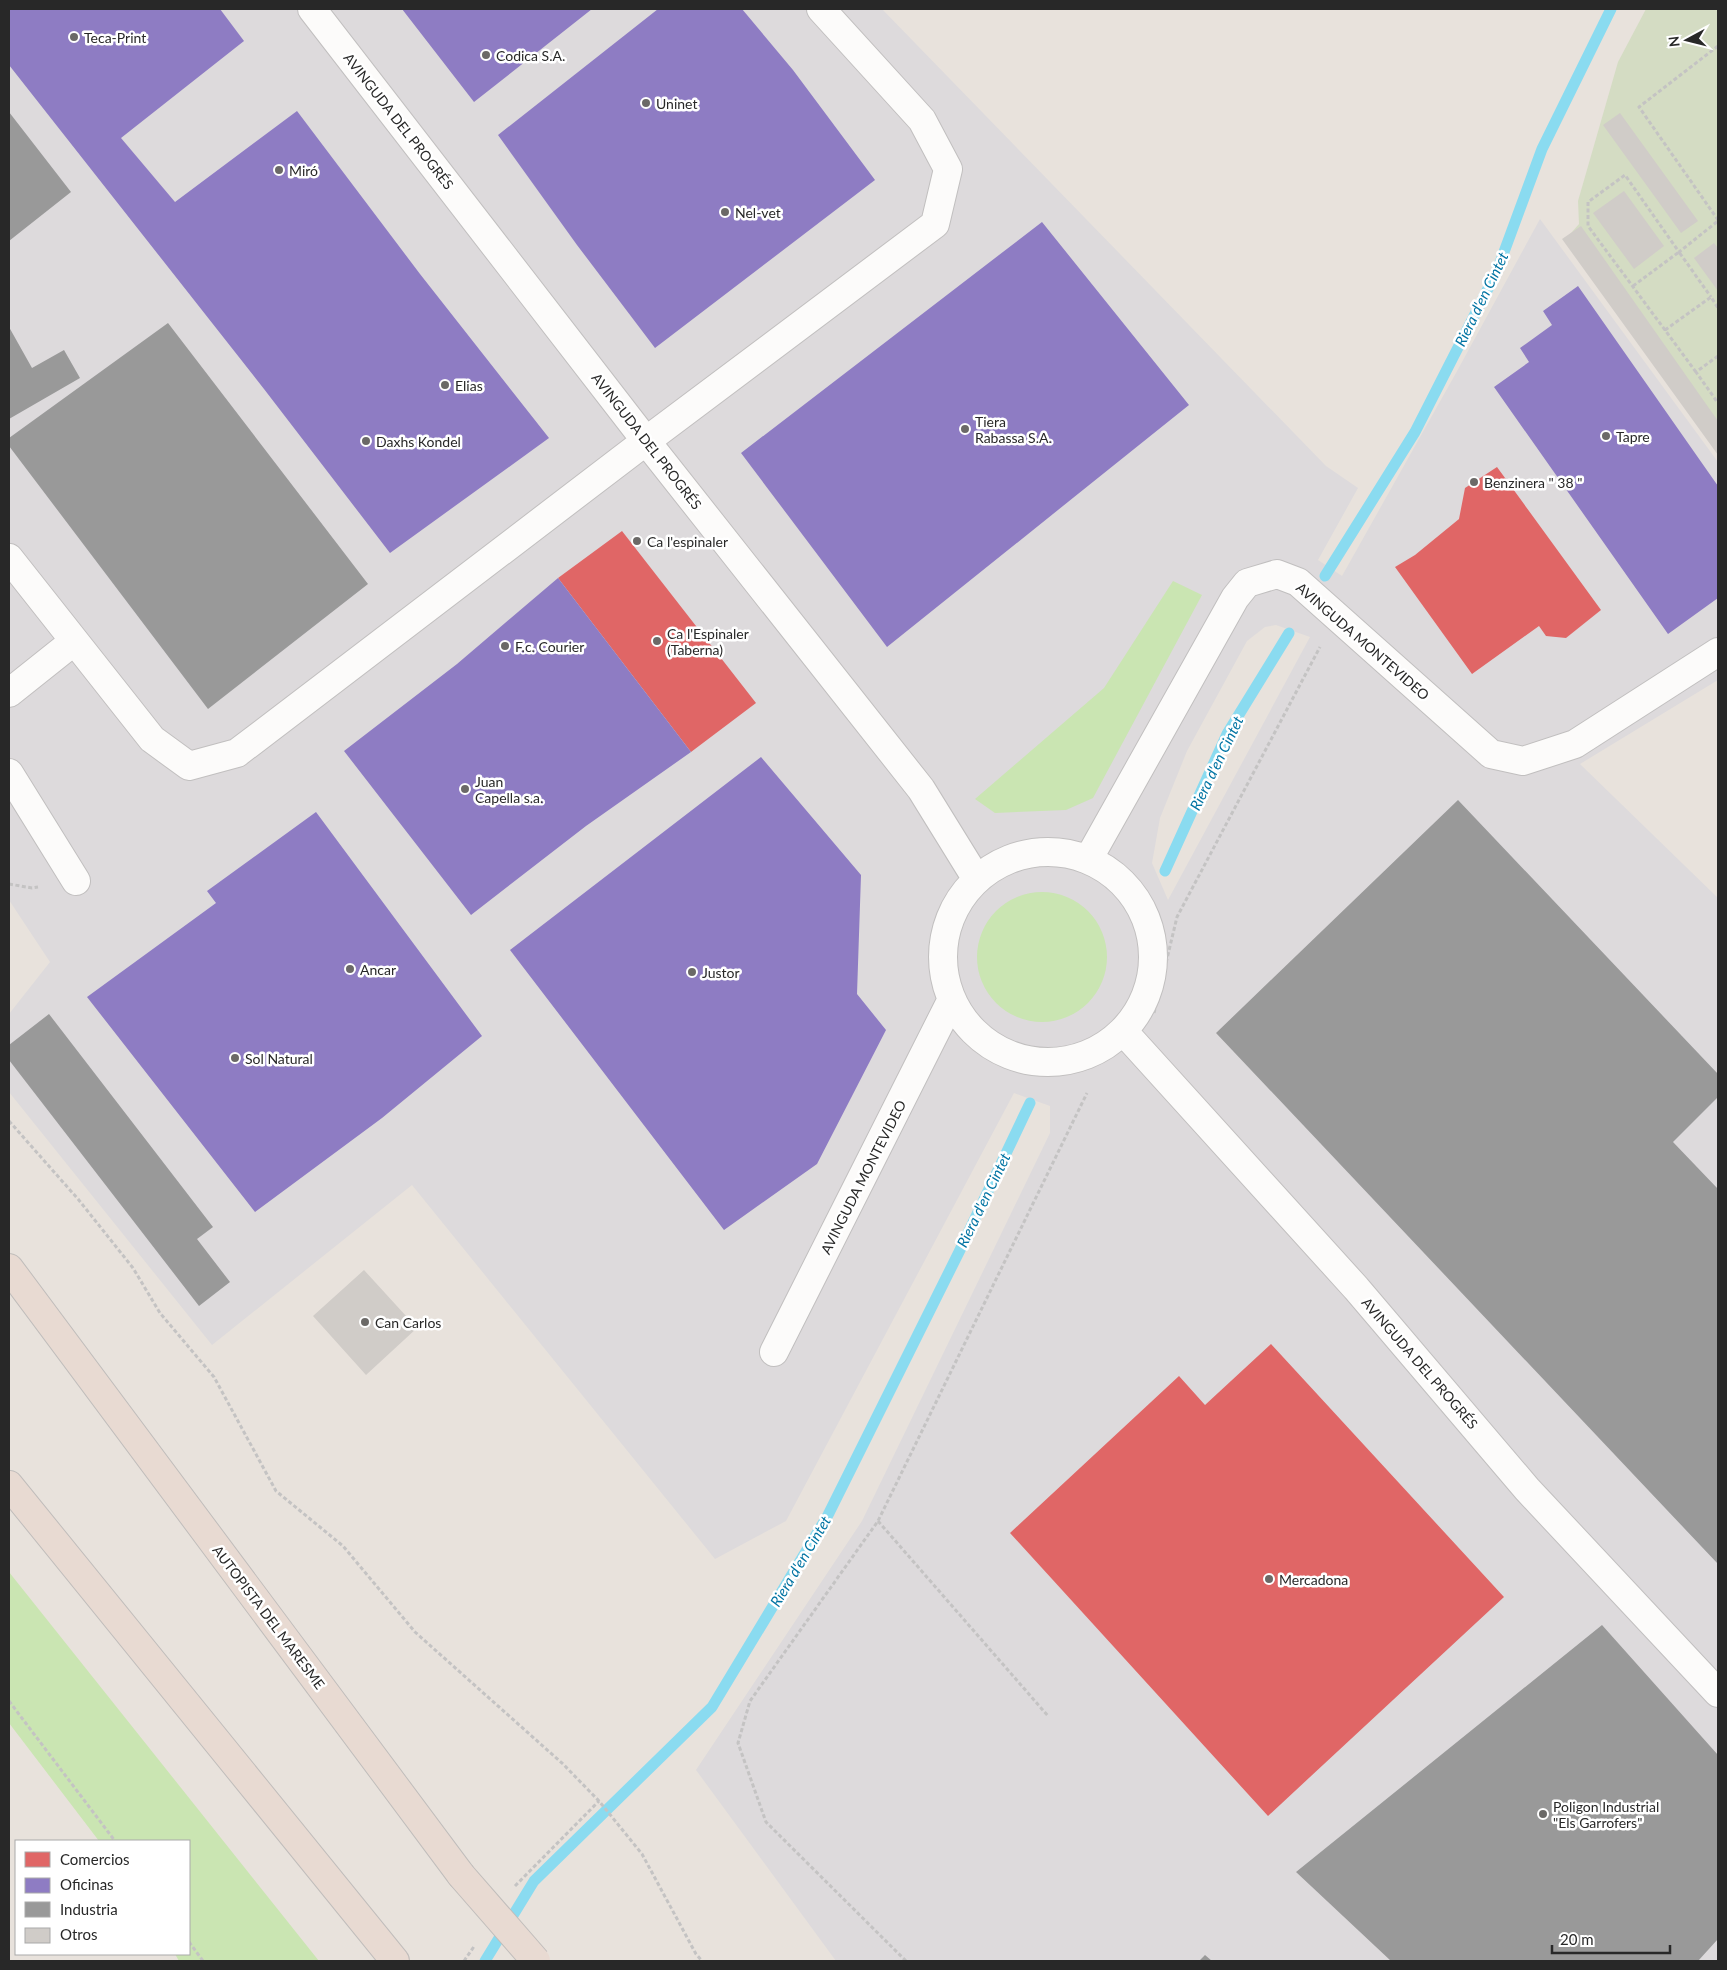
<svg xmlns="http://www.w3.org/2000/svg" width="1727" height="1970" font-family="Lato,sans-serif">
<rect width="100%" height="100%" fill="#e8e2dc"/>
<!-- industrial -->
<path fill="#dddadc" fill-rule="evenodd" d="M9 9H882L1326 466 1358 488 1318 560 1342 576 1456 373 1540 219 1718 462V680L1580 764 1718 898V1961H836L696 1770 862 1521 1050 1133V1106L1014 1093 786 1521 715 1559 412 1185 212 1345 9 1092V1014L50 962 9 900ZM1276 625 1310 637 1168 900 1152 863 1160 818 1187 751 1247 641 1265 627Z"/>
<!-- green -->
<path fill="#cae5b2" d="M1173 581 1202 595 1093 798 1066 810 995 813 975 799 1104 688Z
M977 957a65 65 0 1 1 130 0a65 65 0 1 1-130 0Z
M9 1572 319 1961H179L175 1954H189V1841H99L9 1723Z"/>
<!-- cemetery -->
<path fill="#d4dcc3" d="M1646 9H1718V450L1565 240 1579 224 1578 201 1618 62Z"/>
<!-- shops -->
<path fill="#e06666" d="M1497 467 1601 610 1566 638 1546 636 1539 626 1472 674 1395 567 1415 555 1459 519 1465 488Z
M622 531 756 703 691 752 558 578Z
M1271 1344 1504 1597 1268 1816 1010 1533 1179 1376 1205 1405Z"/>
<!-- offices -->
<path fill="#8e7cc3" d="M9 9H220L244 41 121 138 175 202 297 111 420 274 549 438 390 553 264 389 9 65Z
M402 9H592L474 102Z
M658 9H742L793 70 875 180 655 348 577 245 498 135Z
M1042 222 1189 405 887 647 741 453Z
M1578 286 1718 486V598L1668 634 1494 387 1529 362 1520 348 1552 325 1543 311Z
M558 578 691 752 586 826 471 915 344 751 457 664Z
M761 757 861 875 857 994 886 1030 817 1164 724 1230 510 950Z
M316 812 482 1036 382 1118 255 1212 87 997 216 903 207 891Z"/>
<!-- industry -->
<path fill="#999" d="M9 112 71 192 9 241Z
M168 323 368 584 208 709 9 446V438Z
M9 327 32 368 64 350 80 378 9 419Z
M1458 800 1718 1074V1097L1673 1142 1718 1189V1564L1216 1033Z
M49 1014 213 1227 197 1239 230 1282 199 1306 9 1060V1045Z
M1602 1625 1718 1755V1939L1698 1961H1391L1296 1872Z
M1205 1955 1212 1961H1199Z"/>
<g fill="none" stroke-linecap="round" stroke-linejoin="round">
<!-- stream -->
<path stroke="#8adbf0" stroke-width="11" d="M1325 576 1415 432 1497 271 1542 149 1611 9
M1165 871 1227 734 1289 633
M485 1961 534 1881 712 1707 828 1515 959 1252 1030 1103"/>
</g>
<!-- building -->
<path fill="#d0ccc8" d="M1620 113 1698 221 1681 233 1603 125Z
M1624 191 1664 246 1634 269 1593 213Z
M1581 226 1718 421V455L1562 239Z
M1714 243 1718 248V291L1694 258Z
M364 1270 417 1328 366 1375 313 1316Z"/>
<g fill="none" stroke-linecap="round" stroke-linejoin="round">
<!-- minor casing -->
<g stroke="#c1bfbf" stroke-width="30">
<path id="minor" d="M312 9 646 441 921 789 976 878
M9 558 152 739 189 766 237 753 646 441 935 224 948 169 922 120 821 9
M9 693 73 642
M9 773 76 881
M943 957a105 105 0 1 1 210 0a105 105 0 1 1-210 0Z
M1089 858 1235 598 1247 583 1277 574 1298 582 1491 754 1523 761 1575 744 1718 652
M1124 1032 1356 1288 1527 1489 1718 1693
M774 1352 951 1001"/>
</g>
<!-- motorway casing -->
<g stroke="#c0bdbb" stroke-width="30">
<path id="motorway" d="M9 1268 461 1875
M9 1485 395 1961"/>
</g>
<!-- path -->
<path stroke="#c4c3c3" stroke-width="3" stroke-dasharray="4 2.5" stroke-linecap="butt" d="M1718 46 1639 107 1718 220
M1633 286 1679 252 1711 297
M1665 330 1711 297 1718 308
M1718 356 1696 372 1718 403
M1696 372 1588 226V202L1625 175 1679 252 1718 221
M9 884 32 888 38 887
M1154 1013 1177 917 1320 647
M9 1121 78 1199 133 1268 160 1313 214 1377 276 1491 343 1546 415 1632 563 1764 599 1801 642 1854 696 1954 702 1961
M878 1521 1048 1716
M9 1701 115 1841
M515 1886 599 1801
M189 1942 203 1961
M464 1961 475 1945
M906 1961 766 1822 738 1743 750 1701 878 1521 1087 1093"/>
<!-- minor -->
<use href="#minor" stroke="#fcfbfa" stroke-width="28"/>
<!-- motorway -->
<use href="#motorway" stroke="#e8dad2" stroke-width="28"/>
<!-- motorway-bridge casing -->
<g stroke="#c0bdbb" stroke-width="30" stroke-linecap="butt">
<path id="motorway-bridge" d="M461 1875 536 1961"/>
</g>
<!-- motorway-bridge -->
<use href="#motorway-bridge" stroke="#e8dad2" stroke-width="28"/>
</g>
<!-- markers -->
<g fill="#6b6967" stroke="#fff" stroke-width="2">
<circle cx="74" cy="37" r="5"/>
<circle cx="486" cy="55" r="5"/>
<circle cx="646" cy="103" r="5"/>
<circle cx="279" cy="170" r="5"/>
<circle cx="725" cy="212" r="5"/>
<circle cx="445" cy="385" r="5"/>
<circle cx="965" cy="429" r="5"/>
<circle cx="1606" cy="436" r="5"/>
<circle cx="366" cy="441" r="5"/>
<circle cx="1474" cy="482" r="5"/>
<circle cx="637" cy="541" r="5"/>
<circle cx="657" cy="641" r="5"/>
<circle cx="505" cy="646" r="5"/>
<circle cx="465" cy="789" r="5"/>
<circle cx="350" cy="969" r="5"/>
<circle cx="692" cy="972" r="5"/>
<circle cx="235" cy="1058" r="5"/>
<circle cx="365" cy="1322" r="5"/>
<circle cx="1269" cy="1579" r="5"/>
<circle cx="1543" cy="1814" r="5"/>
</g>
<g text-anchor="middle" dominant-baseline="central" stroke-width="5" stroke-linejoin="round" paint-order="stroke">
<!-- poi labels -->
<g font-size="14" fill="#282828" stroke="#fff" text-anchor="start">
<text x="84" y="37">Teca-Print</text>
<text x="496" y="55">Codica S.A.</text>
<text x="656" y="103">Uninet</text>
<text x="289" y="170">Miró</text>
<text x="735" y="212">Nel-vet</text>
<text x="455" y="385">Elias</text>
<text x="975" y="421">Tiera<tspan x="975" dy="16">Rabassa S.A.</tspan></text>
<text x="1616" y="436">Tapre</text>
<text x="376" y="441">Daxhs Kondel</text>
<text x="1484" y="482">Benzinera " 38 "</text>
<text x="647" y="541">Ca l'espinaler</text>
<text x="667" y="633">Ca l'Espinaler<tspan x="667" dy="16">(Taberna)</tspan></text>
<text x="515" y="646">F.c. Courier</text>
<text x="475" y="781">Juan<tspan x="475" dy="16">Capella s.a.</tspan></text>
<text x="360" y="969">Ancar</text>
<text x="702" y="972">Justor</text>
<text x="245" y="1058">Sol Natural</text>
<text x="375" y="1322">Can Carlos</text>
<text x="1279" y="1579">Mercadona</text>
<text x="1553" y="1806">Poligon Industrial<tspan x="1553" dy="16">"Els Garrofers"</tspan></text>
</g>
<!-- street labels -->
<g font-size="14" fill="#282828" stroke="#fff">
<text transform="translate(399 121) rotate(52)">AVINGUDA DEL PROGRÉS</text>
<text transform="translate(647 441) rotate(52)">AVINGUDA DEL PROGRÉS</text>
<text transform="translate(1363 641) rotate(41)">AVINGUDA MONTEVIDEO</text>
<text transform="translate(863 1177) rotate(-63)">AVINGUDA MONTEVIDEO</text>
<text transform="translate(1420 1363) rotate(49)">AVINGUDA DEL PROGRÉS</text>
<text transform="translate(269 1617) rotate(53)">AUTOPISTA DEL MARESME</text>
</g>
<!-- water labels -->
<g font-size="15" font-style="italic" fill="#0274a3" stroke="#fff">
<text transform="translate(1481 299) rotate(-64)">Riera d'en Cintet</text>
<text transform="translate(1216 763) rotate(-64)">Riera d'en Cintet</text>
<text transform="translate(983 1200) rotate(-64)">Riera d'en Cintet</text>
<text transform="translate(800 1561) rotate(-59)">Riera d'en Cintet</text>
</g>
</g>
<!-- border -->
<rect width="1727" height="1970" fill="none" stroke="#282828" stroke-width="20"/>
<!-- legend -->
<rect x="15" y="1840" width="175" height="115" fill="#ffffff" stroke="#a9a9a9"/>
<rect x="25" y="1852" width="25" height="15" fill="#e06666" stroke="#a9a9a9"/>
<text x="60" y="1865" font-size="15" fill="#282828">Comercios</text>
<rect x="25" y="1878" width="25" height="15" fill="#8e7cc3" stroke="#a9a9a9"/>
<text x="60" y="1890" font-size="15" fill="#282828">Oficinas</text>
<rect x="25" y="1902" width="25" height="15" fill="#999999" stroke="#a9a9a9"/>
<text x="60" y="1915" font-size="15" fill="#282828">Industria</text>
<rect x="25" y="1928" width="25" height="15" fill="#d0ccc8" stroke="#a9a9a9"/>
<text x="60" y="1940" font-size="15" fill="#282828">Otros</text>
<!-- north arrow -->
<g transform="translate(1687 40) rotate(263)" stroke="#ffffff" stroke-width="4" paint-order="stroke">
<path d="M0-4L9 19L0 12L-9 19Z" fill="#282828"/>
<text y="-8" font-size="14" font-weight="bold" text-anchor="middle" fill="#282828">N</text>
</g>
<!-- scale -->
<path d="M1552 1945v8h118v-8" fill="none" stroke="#282828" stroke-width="2.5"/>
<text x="1560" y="1945" font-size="15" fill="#282828" stroke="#ffffff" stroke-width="4" paint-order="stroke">20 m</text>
</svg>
